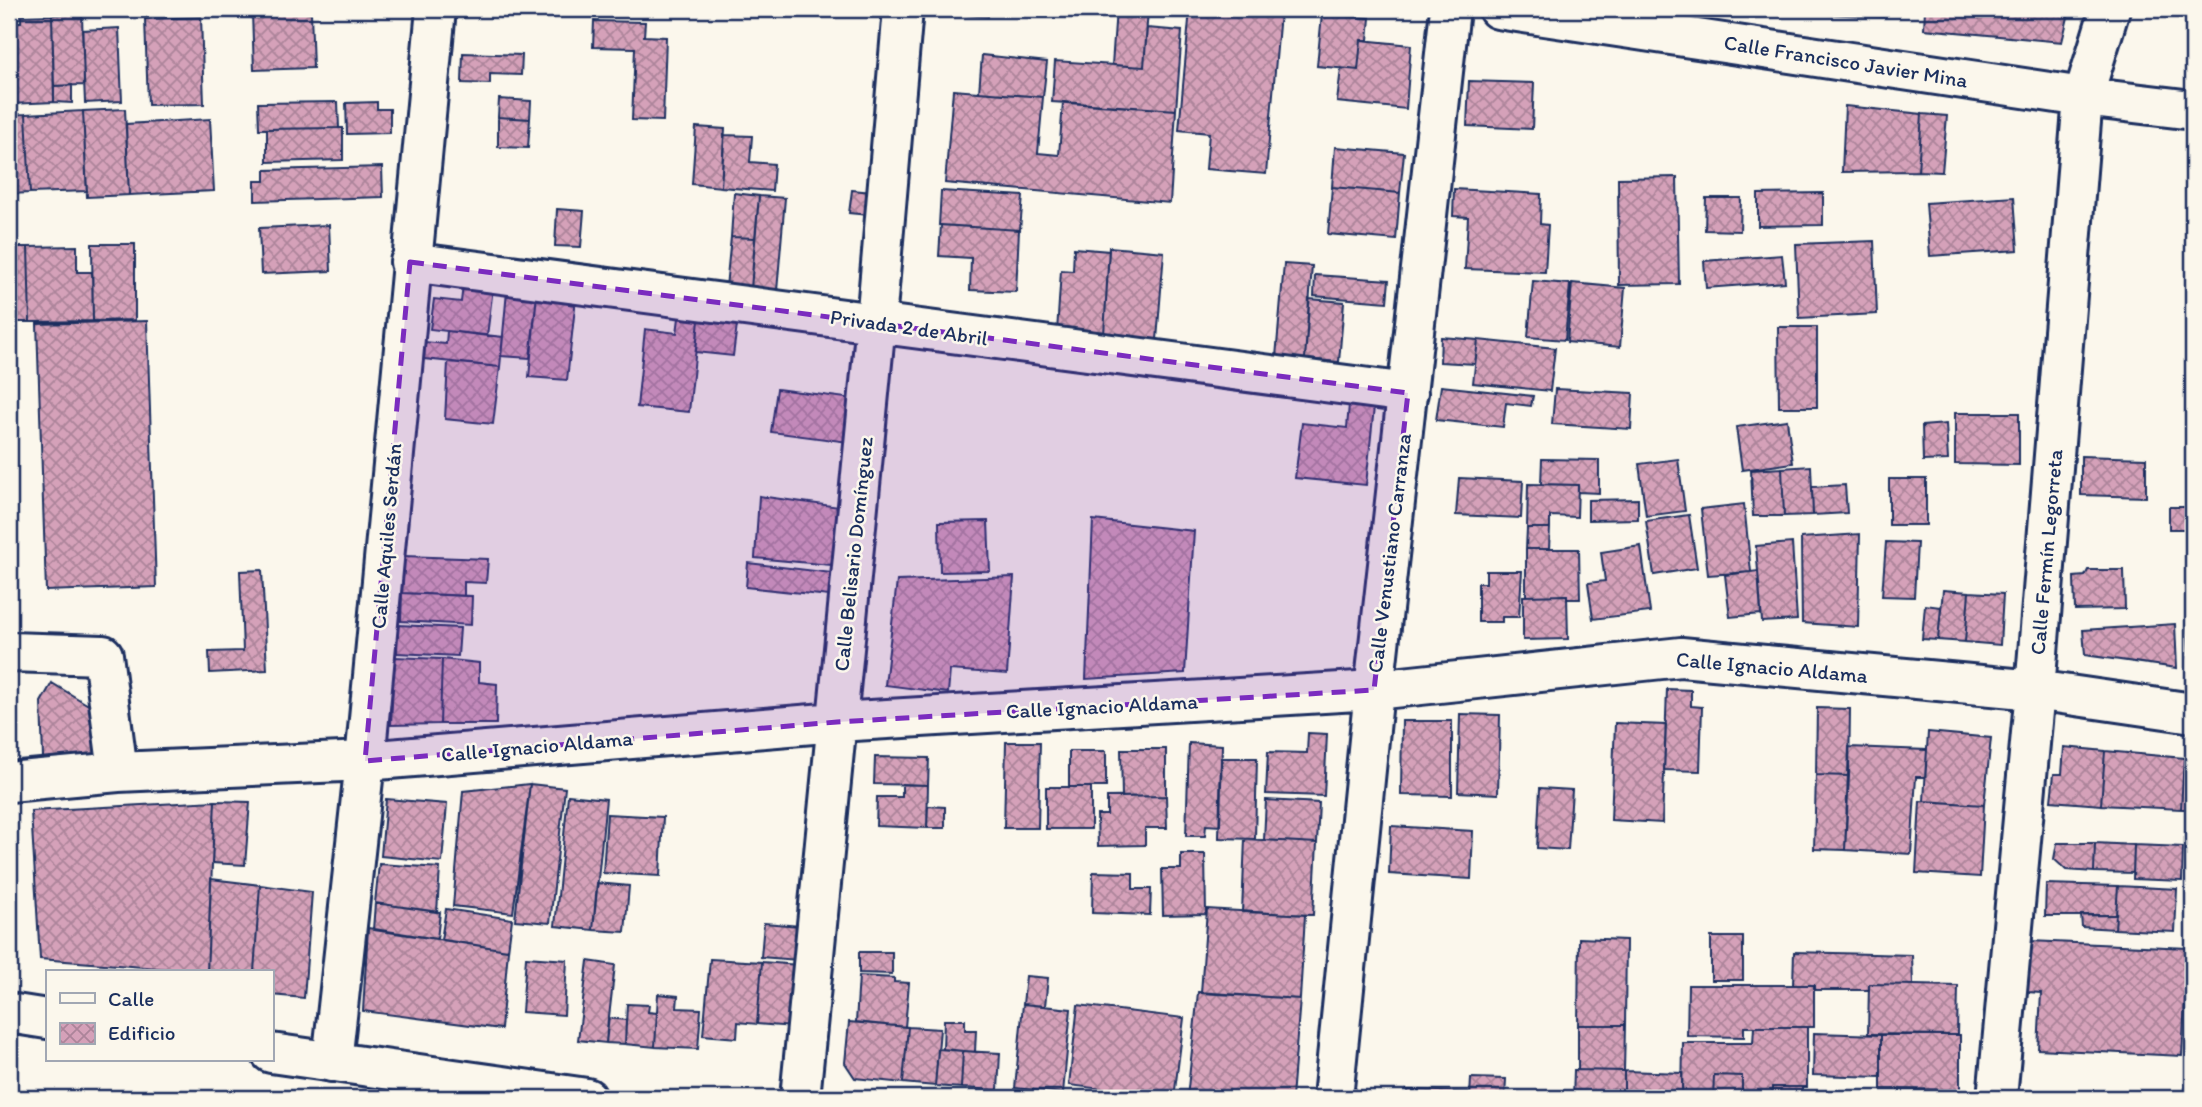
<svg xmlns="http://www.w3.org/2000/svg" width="2202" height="1107" font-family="Itim,sans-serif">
<defs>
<pattern id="building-cross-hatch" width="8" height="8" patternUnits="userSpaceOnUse" patternTransform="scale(1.75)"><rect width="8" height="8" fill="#d5a1b9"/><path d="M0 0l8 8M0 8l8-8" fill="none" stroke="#ac849a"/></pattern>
</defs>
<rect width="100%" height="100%" fill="#fbf7ec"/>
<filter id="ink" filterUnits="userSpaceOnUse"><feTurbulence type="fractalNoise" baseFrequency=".0143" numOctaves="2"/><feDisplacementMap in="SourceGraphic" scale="14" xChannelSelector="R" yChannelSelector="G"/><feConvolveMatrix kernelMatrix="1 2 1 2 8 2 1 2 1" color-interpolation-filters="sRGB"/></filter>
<g filter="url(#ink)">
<!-- building -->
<path fill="url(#building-cross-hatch)" stroke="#1b2f5e" stroke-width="2" d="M252 9H311V12L252 13Z
M957 9H989L988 17 956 14Z
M1116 9H1148L1144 67 1112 65Z
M1190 9 1280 13 1266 174 1206 169 1209 133 1179 130Z
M1795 9H1825V14L1795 13Z
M1829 9H1884L1883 17 1828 14Z
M1925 9H2070L2062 42 1924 29Z
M311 12 313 68 254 70 252 13Z
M82 14 84 85 54 86 52 15Z
M1322 14 1370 18 1368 40H1361L1358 70 1317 66Z
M52 15 54 102 10 104 9 22H21V16Z
M201 17 204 104 148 105 145 19Z
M594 21 645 22 644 36 666 37 663 121 632 120 635 48 593 47Z
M119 28 122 101 85 103 82 30Z
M1147 28 1182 31 1176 110 1052 102 1055 61 1144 67Z
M1361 40 1411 45 1406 109 1337 102 1341 68 1358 70Z
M463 53 522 55 521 75 490 74V84L462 83Z
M982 55 1047 62 1043 97 979 92Z
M1469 81 1534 83 1532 129 1467 126Z
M72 85V103L54 102V86Z
M953 90 1043 97 1038 153 1059 155 1063 102 1176 110 1170 203 945 183Z
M499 99 531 101 530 119 498 117Z
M338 102 339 128 259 129 258 103Z
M377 102V109H390V133L347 134 346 103Z
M1845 106 1922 114 1918 171 1842 172Z
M125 109 129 195 87 197 83 111Z
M83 111 87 191 30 193 26 114Z
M26 114 30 193 9 194V115Z
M1922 114 1947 116 1942 172 1918 171Z
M498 117 530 119 528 148 498 147Z
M210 119 214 191 129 195 126 124Z
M696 127 725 129 721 187 692 184Z
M339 128H343V160L267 162V129Z
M724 135 752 136 750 162 774 164 772 191 721 187Z
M1335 147 1404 153 1400 193 1332 187Z
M382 167 383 197 255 201V181H265V170Z
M1677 177 1679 284 1619 285 1618 178Z
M1332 187 1400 193 1396 240 1328 234Z
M1454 189 1541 194 1540 224 1548 225 1545 272 1465 269 1468 217 1453 216Z
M852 190 882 193 879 216 849 213Z
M941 191 1023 196 1020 230 939 225Z
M734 193 759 196 755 238 731 237Z
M1823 193V225L1758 226V194Z
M759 196 785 198 777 291 751 289Z
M2014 197 2018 250 1930 256 1926 203Z
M1706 198H1741L1740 231 1705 230Z
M557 209 584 211 581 247 555 246Z
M329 225 331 271 261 274 259 228Z
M941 225 1019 230 1016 292 970 290 971 258 939 256Z
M731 237 755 238 751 289 726 287Z
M1874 241 1877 314 1799 318 1796 244Z
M92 244H135V320L93 321Z
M77 246V272H92L93 321 30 322 28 247Z
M9 247H28L30 322H9Z
M1109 247 1164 252 1157 340 1104 335Z
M1074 248 1109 251 1104 335 1057 332 1061 270 1073 271Z
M1782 255 1785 282 1706 288 1704 261Z
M1284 264 1312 266 1305 359 1276 357Z
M1315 275 1389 280 1387 302 1314 296Z
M1533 281 1570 284 1565 340 1528 337Z
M1572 283 1625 288 1620 347 1567 342Z
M463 285 493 288 487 336 430 329 434 299 461 302Z
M507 291 537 294 530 358 501 356Z
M537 294 576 298 567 380 529 377Z
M1309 299 1344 302 1339 362 1305 359Z
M679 318 699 320 689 412 637 407 645 329 677 333Z
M699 320 737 325 733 356 696 352Z
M147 321 156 587 46 591 37 324Z
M1778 327H1817V407H1779Z
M447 331 503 337 500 367 424 359 425 342 446 344Z
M1441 337 1478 340 1475 364 1440 362Z
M1478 340 1555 348 1550 391 1473 383Z
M448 362 500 367 493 424 445 419Z
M1441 386 1533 396 1531 406 1506 403 1503 427 1436 420Z
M777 389 854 399 848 442 771 432Z
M1555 389 1633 393 1631 429 1552 424Z
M1349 404 1374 407 1366 485 1295 478 1302 423 1347 428Z
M1955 413H2019V465L1955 464Z
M1787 420 1793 463 1742 470 1736 427Z
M1946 424 1948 460 1923 461 1922 426Z
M2081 456 2146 458V497L2081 495Z
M1542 459 1599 460V493L1578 492V485L1541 484Z
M1678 459 1685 511 1646 516 1639 464Z
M1811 466 1813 515 1784 516 1782 468Z
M1782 468 1784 516H1753L1751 470Z
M1459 478 1523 481 1521 518 1456 515Z
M1889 479H1926V525H1889Z
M1528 484 1578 485 1577 517 1550 516V528H1527Z
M1845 485 1847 513 1813 515 1812 487Z
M759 496 847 508 842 566 755 558Z
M1638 499V519L1588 520V500Z
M1744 504 1751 572 1708 575 1701 509Z
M2169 507H2193V542H2190V529H2169Z
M1689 515 1697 568 1654 575 1646 521Z
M1093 520 1194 531 1185 673 1086 679Z
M988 521 990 571 940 572 939 522Z
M1527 528H1550L1549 549H1526Z
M1860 534 1858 627 1802 623 1801 538Z
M1886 542 1917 543 1914 597 1882 596Z
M1792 543 1797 620 1762 622 1756 546Z
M1641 546 1650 612 1593 619 1588 583 1605 581 1601 552Z
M1526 549H1579L1580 599H1567V595L1526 596Z
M404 556 488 559 486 583 464 582V596L402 593Z
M748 563 841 574 838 597 746 587Z
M262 570 267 670 210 673 209 652 243 651 240 571Z
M2088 570H2124L2125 609 2075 610 2074 577 2085 576Z
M1486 571H1522L1519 617H1502V622H1478V583H1486Z
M1758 571 1761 614 1730 617 1725 575Z
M1014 577 1007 674 950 670 948 693 885 685 897 581Z
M1943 590 1969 592 1965 642 1938 640Z
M1969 592 2003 594 2000 645 1965 642Z
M402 593 472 596 471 625 401 621Z
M1567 595 1568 639 1523 640V596Z
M1925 605 1941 607 1938 640 1922 639Z
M2175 624 2177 668 2085 655 2083 630Z
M2187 624H2193V672H2190Z
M398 625 460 628 458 656 397 653Z
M394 657 442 659 440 724 391 725Z
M442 659 479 663V682L497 684 496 724H440Z
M52 683 95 709 96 756 43 758 41 702Z
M1667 689 1691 690V706L1702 707 1700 771 1664 770Z
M1817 708 1850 709 1849 776 1816 775Z
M1460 714 1500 715 1498 794 1458 792Z
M9 721H13L15 757H9Z
M1402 721H1452V796L1401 795Z
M1615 723 1666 725 1662 823 1611 820Z
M1928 732 1991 738 1984 805 1924 801Z
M1308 733 1327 734 1324 796 1266 794 1268 752 1307 753Z
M1006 742H1040L1038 828H1004Z
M1189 743 1222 745 1220 826 1206 825 1205 836H1186Z
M1849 747 1927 750 1925 777H1916L1911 854 1845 850Z
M2064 747 2105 751 2101 805 2051 801 2054 774H2062Z
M1121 749H1166V796L1122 797Z
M1069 751H1106V787H1069Z
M2105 751 2184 758 2181 809 2101 805Z
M875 757 929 758 928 785 874 784Z
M1221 758H1257L1255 839 1219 838Z
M2184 758 2193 760V809H2181Z
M1816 775 1849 776 1845 850 1814 849Z
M530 784 513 913 453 906 463 791Z
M530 784 565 788 550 923 515 920Z
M902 784 928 785 927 828 876 826 877 797H902Z
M1046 787H1091V829H1046Z
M1540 788 1572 790 1568 850 1537 848Z
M568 795 606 799 593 930 555 926Z
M1166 796 1167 828H1145V845L1098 846 1097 815H1107V797Z
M386 799 447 804 442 862 381 856Z
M1266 800 1319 803 1317 843 1264 840Z
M215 801 207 972 40 959 31 811Z
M215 801 250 802 245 865 212 863Z
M1920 801 1984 805 1980 877 1916 873Z
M928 806 945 807V828H927Z
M607 814 663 817 660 876 603 873Z
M1391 826 1473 831 1471 879 1389 874Z
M1245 839 1317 843 1313 915 1242 912Z
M2057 843H2095L2094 872 2066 870 2054 859Z
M2095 843 2134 845 2133 873 2094 872Z
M2134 845 2183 847 2182 881 2133 879Z
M1181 854H1205L1206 914 1163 915 1162 869H1181Z
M379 864 440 868 437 912 375 903Z
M1093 872 1133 873V889H1151L1150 915 1092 913Z
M211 879 260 885 254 972H207Z
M597 883 629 886 625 932 593 930Z
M2046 884 2118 886 2116 915 2045 916Z
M260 885 312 892 304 998 271 995V972H254Z
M2118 886 2177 889 2175 932 2115 929Z
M375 903 440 912 437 939 373 930Z
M446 909 512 919 508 950 441 940Z
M1207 909 1305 915 1300 999 1201 993Z
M2081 915H2116L2115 929 2082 927Z
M764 923 800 926 798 960 761 957Z
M368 928 508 950 501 1029 363 1011Z
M1711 937H1743V980H1711Z
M1579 938 1626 940 1625 1025H1578Z
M2030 941 2188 948 2182 1056 2038 1049 2041 993 2028 992Z
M859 952H892V974L859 973Z
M1794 952 1912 955 1913 985 1869 984V990H1814V985H1793Z
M526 957 567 960 564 1015 522 1012Z
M710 959 762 962 757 1024 738 1022 737 1038 703 1035Z
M588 961 615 965 606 1043 578 1040Z
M762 962 798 965 793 1027 757 1024Z
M859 976 894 978V982L909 983 905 1027 856 1022Z
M1026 976 1048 978 1045 1006 1023 1004Z
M1869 984 1958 986 1957 1035 1868 1034Z
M1688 985H1814V1027H1744V1037L1687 1036Z
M1198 992 1300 999 1292 1098H1187Z
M658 994 678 996 677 1008 701 1009 698 1049 655 1047Z
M627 1004 649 1005 648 1012 657 1013 655 1047 625 1044Z
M1023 1004 1071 1009 1063 1093 1015 1088Z
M1078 1005 1184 1018 1174 1098 1069 1085Z
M608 1018 626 1020 625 1044 606 1043Z
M944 1020H965V1030H976L975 1052 943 1049Z
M849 1022 908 1027 903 1083 855 1078 845 1063Z
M1578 1025H1625L1624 1071 1578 1070Z
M908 1027 940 1029 935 1086 903 1083Z
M1754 1027H1807V1087H1772V1098H1742V1076L1714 1075 1713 1098H1682L1683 1043H1753Z
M1814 1033 1881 1035V1077L1813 1075Z
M1881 1035H1960V1090L1881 1089Z
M938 1049 963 1051 961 1088 935 1086Z
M963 1051 1000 1053 998 1090 961 1088Z
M1574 1070 1624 1071V1098H1573Z
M1624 1071 1682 1073V1098H1624Z
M1714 1075 1742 1076V1098H1713Z
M1471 1078 1506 1079 1505 1098H1470Z
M1772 1087H1802V1098H1772Z
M1407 1090 1470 1092V1098H1407Z"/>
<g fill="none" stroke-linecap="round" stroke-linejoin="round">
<!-- minor casing -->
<g stroke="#1b2f5e" stroke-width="44">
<path id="minor" d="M1498 9 2083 97 2193 110
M410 262 1408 393
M9 652 103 655 118 772
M9 782 118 772 365 761 837 722 1374 690 1681 657 2035 690 2193 713
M332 1062 365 761 436 9
M800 1098 876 322 903 9
M1333 1098 1374 690 1450 9
M1997 1098 2035 690 2083 97 2110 9"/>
</g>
<!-- major casing -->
<g stroke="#1b2f5e" stroke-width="44">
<path id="major" d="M9 1013 47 1019
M271 1053 587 1098"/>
</g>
<!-- minor -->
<use href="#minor" stroke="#fbf7ec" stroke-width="38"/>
<!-- major -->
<use href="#major" stroke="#fbf7ec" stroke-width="38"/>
</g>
</g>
<!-- marked area -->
<path fill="#7b2cbf" fill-opacity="0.2" stroke="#7b2cbf" stroke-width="5" stroke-dasharray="14 9" stroke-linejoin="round" d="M410 262 1408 393 1374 690 837 722 365 761Z"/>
<g text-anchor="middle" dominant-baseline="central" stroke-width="5" stroke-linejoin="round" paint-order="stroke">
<!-- street labels -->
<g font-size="21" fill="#1b2f5e" stroke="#fbf7ec">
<text transform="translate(1846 61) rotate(9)">Calle Francisco Javier Mina</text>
<text transform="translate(909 327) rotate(8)">Privada 2 de Abril</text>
<text transform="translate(386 536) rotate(-85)">Calle Aquiles Serdán</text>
<text transform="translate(2046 552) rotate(-85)">Calle Fermín Legorreta</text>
<text transform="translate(1389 553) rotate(-83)">Calle Venustiano Carranza</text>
<text transform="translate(853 554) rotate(-84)">Calle Belisario Domínguez</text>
<text transform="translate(1772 667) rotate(5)">Calle Ignacio Aldama</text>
<text transform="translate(1102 706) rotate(-3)">Calle Ignacio Aldama</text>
<text transform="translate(537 746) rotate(-5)">Calle Ignacio Aldama</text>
</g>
</g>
<!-- margin -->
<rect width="2202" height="1107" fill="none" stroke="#fbf7ec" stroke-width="35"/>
<rect x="18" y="18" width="2167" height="1072" fill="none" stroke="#1b2f5e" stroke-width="2.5" filter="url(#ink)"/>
<!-- legend -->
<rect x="46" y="970" width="228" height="91" fill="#fbf7ec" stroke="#a1a7b3" stroke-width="2"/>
<rect x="60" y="993" width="35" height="10" fill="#fbf7ec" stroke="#a1a7b3" stroke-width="2"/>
<text x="108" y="1006" font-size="21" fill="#1b2f5e">Calle</text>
<rect x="60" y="1023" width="35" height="21" fill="url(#building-cross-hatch)" stroke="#a1a7b3" stroke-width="2"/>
<text x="108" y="1040" font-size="21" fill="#1b2f5e">Edificio</text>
</svg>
